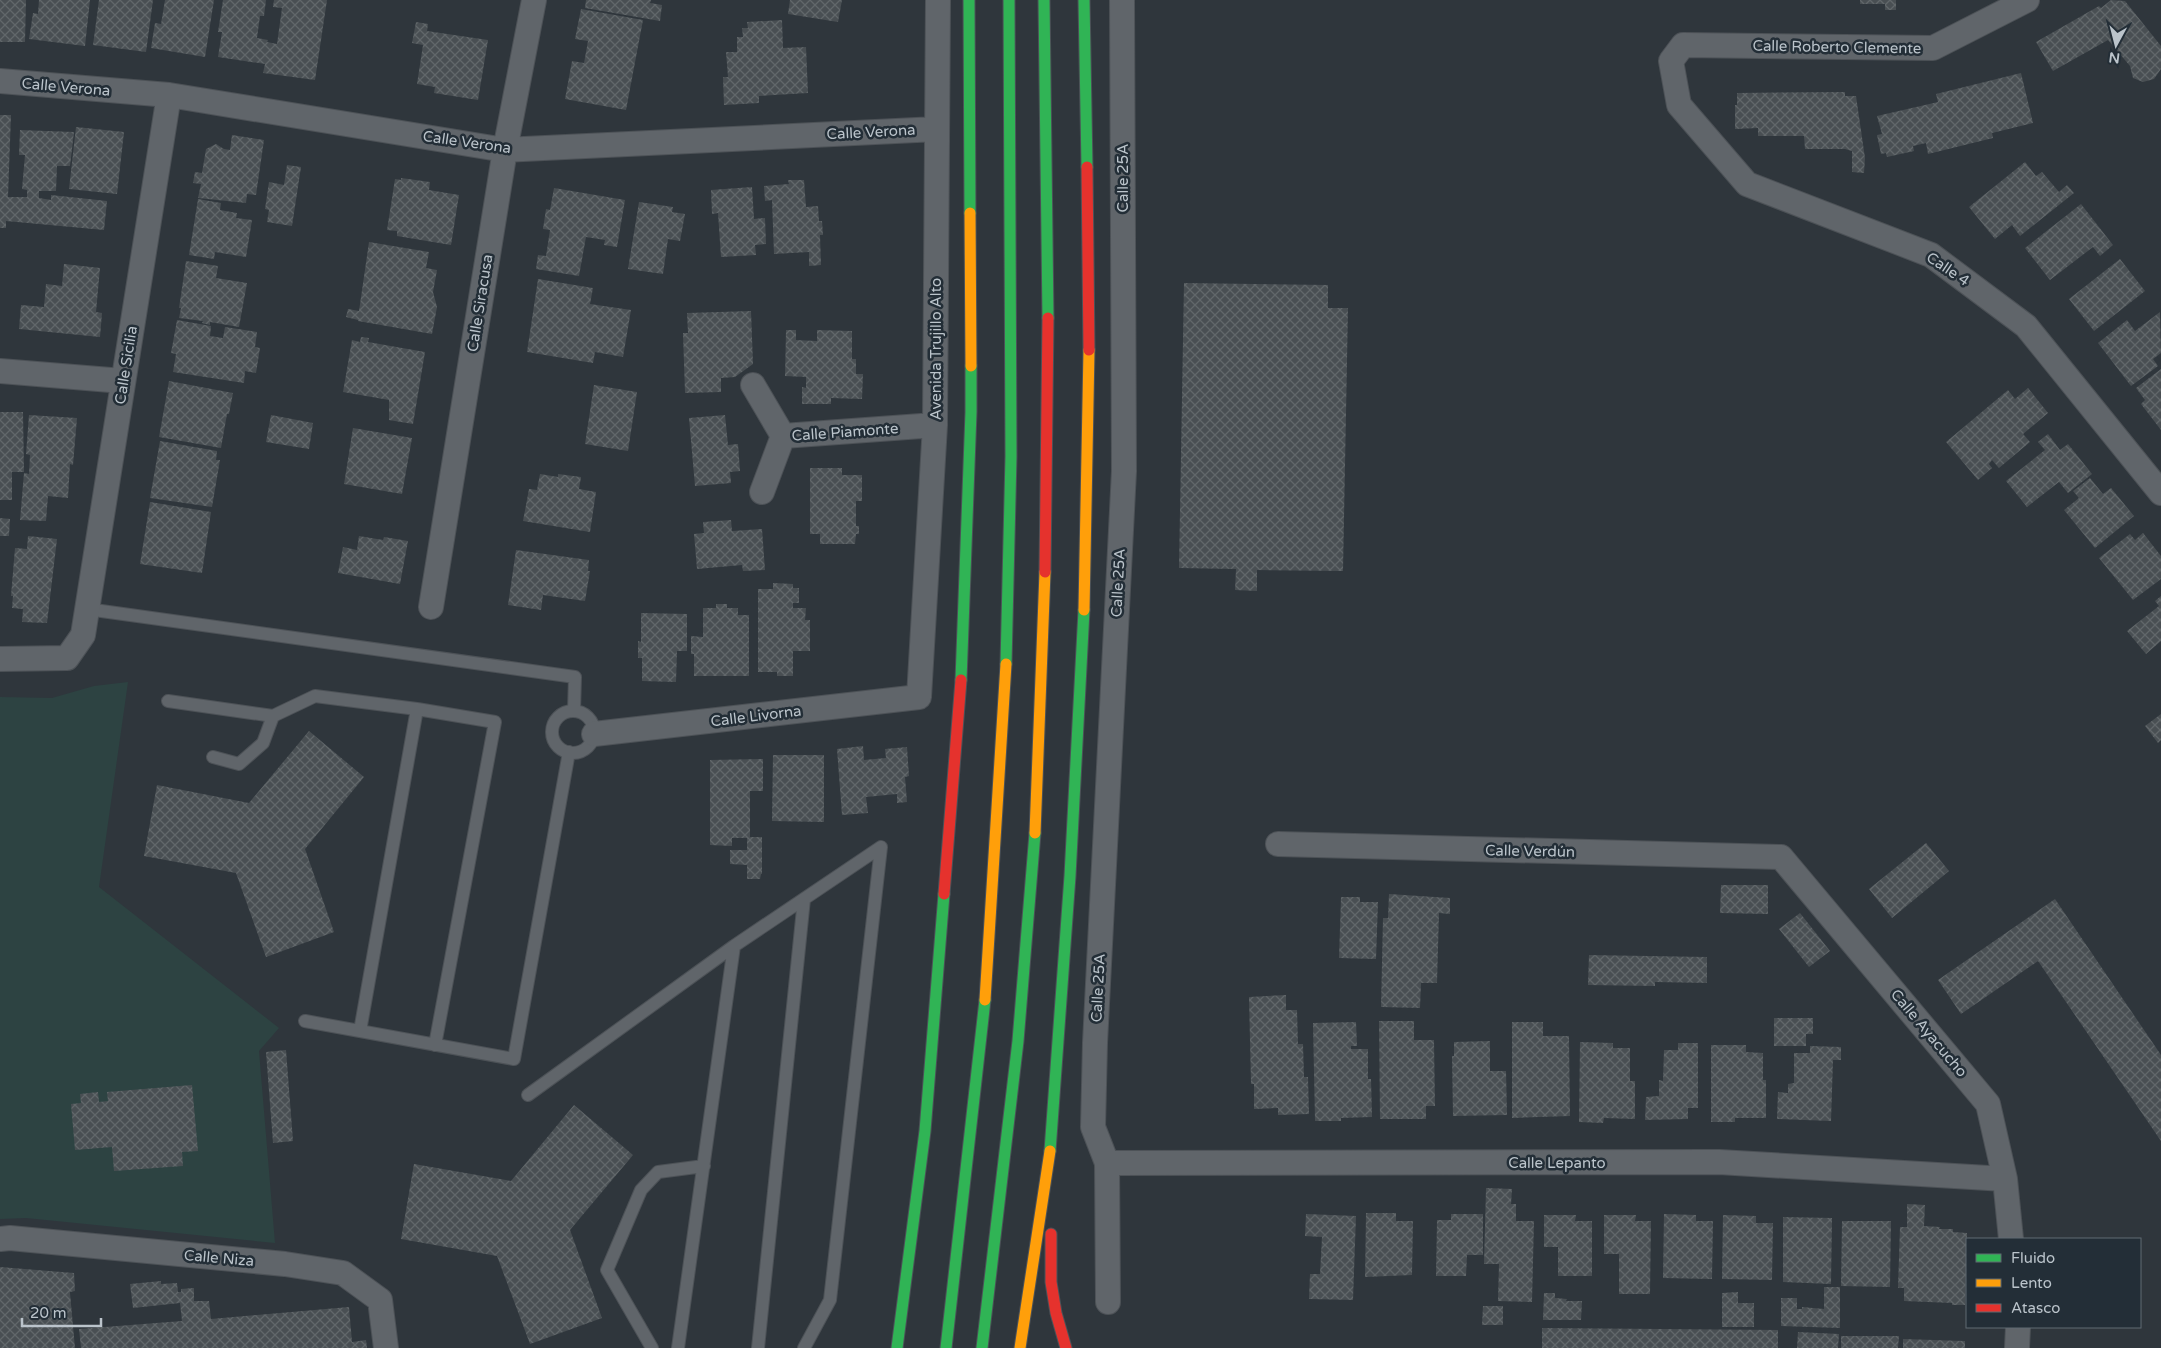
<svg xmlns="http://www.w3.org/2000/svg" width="2161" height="1348" font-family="'Varela Round',sans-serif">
<defs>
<pattern id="building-cross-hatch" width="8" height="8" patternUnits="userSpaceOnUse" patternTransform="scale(1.25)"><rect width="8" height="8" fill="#494f53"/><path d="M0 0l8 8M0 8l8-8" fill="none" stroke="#61676a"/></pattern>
</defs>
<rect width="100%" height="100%" fill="#2f363c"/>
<!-- park -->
<path fill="#2d4342" d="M128 682 99 887 279 1028 259 1051 275 1243 26 1218 0 1219V697L52 698 94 686Z"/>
<!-- building -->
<path fill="url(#building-cross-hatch)" d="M0 0H26L25 42H0Z
M39 0H90L85 46 29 39 33 13 38 14Z
M99 0H153L146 52 93 45Z
M165 0H214L205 57 151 48 155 23 161 24Z
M223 0H266L264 16H260L257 38 268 40 267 42 277 44 282 8 273 7 274 0H327L315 80 263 73 265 64 218 57 222 32H218Z
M586 0H651L650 3 662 5 660 21 585 8Z
M790 0H842L838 22 788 14Z
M1860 0H1896V10H1885V4H1860Z
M2111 0 2125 1 2161 46V69L2154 79 2143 82 2133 78 2130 66 2108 40 2053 71 2036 42 2099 6 2101 8Z
M581 9 643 20 626 110 565 99 572 61 584 63 588 41 575 39Z
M782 20 783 48 806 47 808 93 759 96V103L724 105 723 77H728L726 52H737V37H743L742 28H748L747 22Z
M416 22 428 24 427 31 488 40 478 100 434 93 435 87 417 84 423 45 412 43Z
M2021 73 2033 123 1992 133 1993 138 1928 154 1926 143 1913 146 1914 151 1887 157 1886 153 1881 154 1877 135 1882 134 1877 116 1938 102 1936 94Z
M1845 92V96H1856L1865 158 1864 173 1852 172V151L1845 149H1805L1804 136H1758V128L1735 129V105H1737V93Z
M0 115H11L8 197H27V190L22 189 25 155H19L20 130 74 132 70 166H57L56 191H39V198L51 200V195L107 201 104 230 6 221V228H0Z
M76 127 124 132 117 194 69 189Z
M232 135 264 140 256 195 247 194 246 203 198 198 201 184 193 183 195 172 202 173 206 149 216 144 224 149 230 150Z
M2025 162 2036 176 2042 172 2059 192 2067 185 2074 193 2020 236 2012 225 1995 239 1969 207Z
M287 165 301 167 292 226 267 222 269 210 265 209 269 182 284 185Z
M401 178 430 182 429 190 459 195 451 245 397 236V231L387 230 395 179 401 180Z
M788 180H804L806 207 818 206 819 221H822L823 235H820L821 265 809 266V252L774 254 772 200 765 201 764 186 789 184Z
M752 187 754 219 765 218 766 244 755 245 756 255 721 257 718 213 712 214 711 190Z
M554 188 625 200 617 247 604 245 605 240 586 237 579 276 536 269 538 255 546 256 550 230 543 229 546 209 550 210Z
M198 199 221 203 220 210 237 213 236 218 252 220 246 257 215 252 214 259 189 255Z
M639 202 673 207 672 212 685 214 680 241 668 239 663 274 628 269Z
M2081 204 2113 245 2100 256 2093 247 2050 280 2025 248Z
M369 242 429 252 426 268 437 270 433 292 437 307 432 334 358 321V320L346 317 348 309 359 311Z
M2120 259 2145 291 2094 331 2069 299Z
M186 261 218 266 216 278 247 283 239 327 210 322V325L202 323 203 321 179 318 181 308H179Z
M64 264 100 268 96 312 102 313 100 337 19 329 21 305 44 307 46 284 62 286Z
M538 279 593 288 590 304 631 310 623 357 595 352 593 363 527 352Z
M1184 283 1328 285V308H1348L1343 571 1257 570V591L1235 590 1236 569 1179 568Z
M751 311 753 364 735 377 721 378V392L685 393 683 333H688L687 313Z
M2160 312 2161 353 2153 359 2158 366 2131 386 2098 343 2127 320 2135 331Z
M177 320 211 326 210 336 223 338 225 327 257 332 255 347 260 348 256 373 245 371 244 383 173 372 176 354 171 353Z
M786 330H796V340L817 341V330L852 331V359H856V374H863L862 399 831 398V404H802V387L806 388V377L785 376Z
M361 337 369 338 368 342 425 352 413 424 389 420V400L343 392 352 340 360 342Z
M2161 369V430L2141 404 2145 400 2136 388Z
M169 381 233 393 229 414H227L221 448 159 437Z
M594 385 637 392 628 451 585 444Z
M2028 388 2048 413 2023 434 2030 442 1999 468 1992 460 1989 464 1992 468 1978 480 1946 442 2008 390 2015 399Z
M0 412H23L24 472H12V500H0Z
M29 415 77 418 73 465 70 464 68 498 48 496 46 521 20 520 24 473 29 474 30 455 26 454Z
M271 415 313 423 309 449 266 442Z
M725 415 728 445 738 444 740 471 730 472 731 483 695 486 689 418Z
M353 428 412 438 402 494 344 484Z
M2048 434 2060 450 2068 444 2092 474 2068 493 2059 482 2027 507 2006 481 2045 450 2038 442Z
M160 441 217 451 216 460H220L212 507 150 498Z
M810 468H842V475H862V501H856V526H859V534H856L855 544H820V534H810Z
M540 474 558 477V474L581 477 579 489 596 492 590 532 523 521 529 489 537 490Z
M2090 478 2103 494 2111 488 2134 516 2095 548 2064 510 2079 498 2073 491Z
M150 502 211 512 202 573 140 564Z
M0 518 10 519 9 536H0Z
M731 520 732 531 762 529 765 570 743 571 742 565 697 569 694 534 704 533 703 522Z
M2143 533 2161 556V579L2133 600 2099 558 2130 534 2135 540Z
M28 536 57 539 47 623 22 622 23 609 12 608 13 596H11L15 548 27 549Z
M359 536 383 540 384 537 408 541 400 584 338 573 343 547 357 550Z
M516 550 589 560 588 571H590L585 601 543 595 541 610 508 605Z
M773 583 793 584V588H799V603H793V608H806L805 620H810V651H793V676H777V672H758V589H773Z
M2161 596V641L2146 654 2127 631 2159 606 2155 601Z
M716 604H727V608H738V615H749V676H694V654H691V636L703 637V608H716Z
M641 613 687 614V651H677L676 682 642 681V658H638V641L641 642Z
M2161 714V740L2158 743 2145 726Z
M309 731 364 777 305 849 334 932 266 957 236 873 144 856 157 785 249 803Z
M863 746 864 760 886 758 885 749 907 747 909 776 905 777 907 802 897 803V794L866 797 868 813 842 815 837 749Z
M773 755H824V822L772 821Z
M763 759V791H750V837H762V874H761L760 879H747V865L730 864V850H747V838H732V846L710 845V760Z
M1926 843 1949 871 1892 918 1869 889Z
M1721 885H1768V914L1720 913Z
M1389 894 1450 898V914L1439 913 1437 983H1421L1420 1008 1381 1007 1383 918H1388Z
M1341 897H1360V902H1378L1376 959 1339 958Z
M2055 899 2161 1055V1141L2038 961 1961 1014 1938 980Z
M1800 913 1830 951 1809 967 1779 929Z
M1589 955 1707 957V983L1655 982V986L1588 985Z
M1286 995V1010H1297L1298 1044H1303L1304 1077H1308L1309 1114 1278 1115V1108L1254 1109V1084H1251L1249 997Z
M1774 1018H1813V1034H1806V1046H1774Z
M1379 1021H1414V1040H1434L1435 1106H1426V1119H1380Z
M1356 1022 1357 1046H1351V1049H1368V1079H1371L1372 1117 1341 1118V1121H1315L1313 1023Z
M1512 1022H1543V1036H1569L1570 1116 1512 1118Z
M1490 1041V1071H1506L1507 1115 1453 1116 1452 1056H1454V1042Z
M1580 1042 1613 1043V1048H1630V1081H1635V1119L1604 1118 1603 1123 1579 1122Z
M1678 1043H1698V1108H1688V1119L1645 1120 1646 1097 1659 1096V1080L1663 1081 1664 1050H1678Z
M1711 1045H1746V1052L1763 1053V1080H1766V1118H1735V1122H1711Z
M1810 1046 1841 1047V1060H1833L1831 1121 1777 1119 1778 1092 1788 1093V1084L1794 1083V1053H1810Z
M286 1050 293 1141 273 1143 266 1052Z
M192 1085 198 1151 182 1152 183 1166 114 1171 112 1147 75 1150 71 1104 81 1103 80 1094 98 1092 99 1102 108 1101 107 1092Z
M574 1105 633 1155 570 1230 602 1318 530 1344 497 1256 401 1239 414 1164 511 1181Z
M1486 1188 1512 1189 1511 1204H1516V1221H1534L1532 1302 1498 1301 1499 1264H1484Z
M1907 1204 1925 1205 1924 1226 1940 1227 1939 1229H1953V1232L1967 1233 1965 1305H1952V1303L1904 1301V1288H1898L1900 1227H1907Z
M1366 1213H1396V1221H1413L1412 1275 1365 1277Z
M1306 1214 1356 1216 1353 1300 1309 1299 1310 1274H1320L1322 1237 1305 1236Z
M1451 1214H1483V1255H1467L1466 1276H1436L1437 1220H1451Z
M1664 1214 1696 1215V1221H1713L1712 1279 1663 1278Z
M1544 1215H1576L1575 1221H1592V1276H1558V1247H1544Z
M1604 1215H1636L1635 1221H1651L1650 1294H1619V1254H1604Z
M1723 1215 1756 1216V1223H1773L1772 1280 1722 1279Z
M1783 1217 1832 1218 1831 1284 1783 1282Z
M1842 1221H1891L1890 1287 1841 1286Z
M0 1267 74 1273 75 1291 70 1292V1293L75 1348H0Z
M161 1281V1284L177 1283 178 1292H181V1289L194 1288V1301H209L211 1319 349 1307 352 1342 366 1340 367 1348H81L79 1329 182 1321 180 1303 133 1308 130 1284Z
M1824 1287H1840V1328L1781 1326V1298H1797V1309H1802V1307L1824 1309Z
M1738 1292V1303H1754V1327H1722V1293Z
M1544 1293H1555V1298L1567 1299 1566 1301H1582L1581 1320H1543Z
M1483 1306H1503V1325H1482Z
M1542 1328 1778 1330V1348H1542Z
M1798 1332 1839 1334 1838 1348H1797Z
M1841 1336H1899L1898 1348H1841Z
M1903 1339 1965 1341V1348H1903Z"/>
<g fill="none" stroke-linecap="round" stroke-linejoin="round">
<!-- lane casing -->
<g stroke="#4d5257" stroke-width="14">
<path id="lane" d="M87 609 575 677 574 711
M168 701 273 716
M552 732a21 21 0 1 1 42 0a21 21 0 1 1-42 0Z
M213 757 239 764 263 743 273 716 315 696 417 709 495 722 435 1045
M305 1021 514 1059 569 752
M360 1031 417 709
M528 1095 734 946 881 847 830 1300 804 1348
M652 1348 607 1270 641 1190 658 1172 704 1166
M678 1348 734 946
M758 1348 804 899"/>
</g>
<!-- street casing -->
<g stroke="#4d5257" stroke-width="26">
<path id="street" d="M2027 0 1933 48 1683 45 1671 61 1679 105 1747 184 1931 255 2026 326 2161 493
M0 81 169 95 505 150 937 129
M0 371 123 381
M753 385 783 436
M783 436 935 425
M762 492 783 436
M431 607 505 150 534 0
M0 659 67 658 83 635 169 95
M594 734 919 697 935 425 938 0
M1278 844 1781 857 1988 1104 2005 1179 2011 1239
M1107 1163 1719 1162 2005 1179
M0 1239 10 1238 285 1264 343 1273 380 1300 386 1348
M1108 1302 1107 1163 1093 1127 1095 1043 1124 471 1122 0
M2017 1348 2018 1327"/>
</g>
<!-- fast casing -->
<g stroke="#4c5258" stroke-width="13">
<path id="fast" d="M969 0 970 213
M1044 0 1048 318
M1084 0 1087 167
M1006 664 1011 456 1009 0
M961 680 971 412V366
M1050 1151 1070 876 1084 610
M897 1348 925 1131 944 894
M946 1348 985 1000
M982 1348 1018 1041 1035 833"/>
</g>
<!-- slow casing -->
<g stroke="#4c5258" stroke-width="13">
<path id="slow" d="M970 213 971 366
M1084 610 1089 350
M1035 833 1045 572
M985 1000 1006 664
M1020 1348 1050 1151"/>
</g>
<!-- jam casing -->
<g stroke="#4c5258" stroke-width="13">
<path id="jam" d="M1087 167 1089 350
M1045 572 1048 318
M944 894 961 680
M1051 1234V1282L1056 1313 1066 1348"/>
</g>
<!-- lane -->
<use href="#lane" stroke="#60656a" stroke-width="12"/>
<!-- street -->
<use href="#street" stroke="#60656a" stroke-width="24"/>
<!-- fast -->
<use href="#fast" stroke="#30b455" stroke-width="11"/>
<!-- slow -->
<use href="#slow" stroke="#ff9f0a" stroke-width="11"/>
<!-- jam -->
<use href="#jam" stroke="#e5322d" stroke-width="11"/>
</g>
<g text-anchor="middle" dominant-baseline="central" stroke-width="5" stroke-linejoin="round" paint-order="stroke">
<!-- street labels -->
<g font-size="15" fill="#bbc4cb" stroke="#232e37">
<text transform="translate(1837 47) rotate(1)">Calle Roberto Clemente</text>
<text transform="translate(66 87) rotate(5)">Calle Verona</text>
<text transform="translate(871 132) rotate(-3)">Calle Verona</text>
<text transform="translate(467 142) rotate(8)">Calle Verona</text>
<text transform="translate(1123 178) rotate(-90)">Calle 25A</text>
<text transform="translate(1948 269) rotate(34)">Calle 4</text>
<text transform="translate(480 303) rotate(-81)">Calle Siracusa</text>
<text transform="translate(936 349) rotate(-90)">Avenida Trujillo Alto</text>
<text transform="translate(126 365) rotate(-81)">Calle Sicilia</text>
<text transform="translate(845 432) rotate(-4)">Calle Piamonte</text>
<text transform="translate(1118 583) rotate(-87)">Calle 25A</text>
<text transform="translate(756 716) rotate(-7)">Calle Livorna</text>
<text transform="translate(1530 851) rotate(1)">Calle Verdún</text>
<text transform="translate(1098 988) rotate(-87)">Calle 25A</text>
<text transform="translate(1929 1033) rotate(50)">Calle Ayacucho</text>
<text x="1557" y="1163">Calle Lepanto</text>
<text transform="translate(219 1258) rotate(5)">Calle Niza</text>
</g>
</g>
<!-- legend -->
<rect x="1966" y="1238" width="175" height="90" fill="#232e37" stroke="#606a72"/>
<rect x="1976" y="1254" width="25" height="8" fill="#30b455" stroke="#606a72"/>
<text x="2011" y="1263" font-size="15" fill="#bbc4cb">Fluido</text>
<rect x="1976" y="1279" width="25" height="8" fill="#ff9f0a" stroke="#606a72"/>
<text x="2011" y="1288" font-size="15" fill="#bbc4cb">Lento</text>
<rect x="1976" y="1304" width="25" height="8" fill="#e5322d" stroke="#606a72"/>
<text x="2011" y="1313" font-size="15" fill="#bbc4cb">Atasco</text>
<!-- north arrow -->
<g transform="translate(2116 45) rotate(187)" stroke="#232e37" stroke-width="4" paint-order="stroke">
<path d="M0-4L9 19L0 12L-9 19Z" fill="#bbc4cb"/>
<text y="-8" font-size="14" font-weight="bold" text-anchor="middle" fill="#bbc4cb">N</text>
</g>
<!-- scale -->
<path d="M22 1318v8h79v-8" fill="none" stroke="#bbc4cb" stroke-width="2.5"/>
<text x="30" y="1318" font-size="15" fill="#bbc4cb" stroke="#232e37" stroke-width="4" paint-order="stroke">20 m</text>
</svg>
